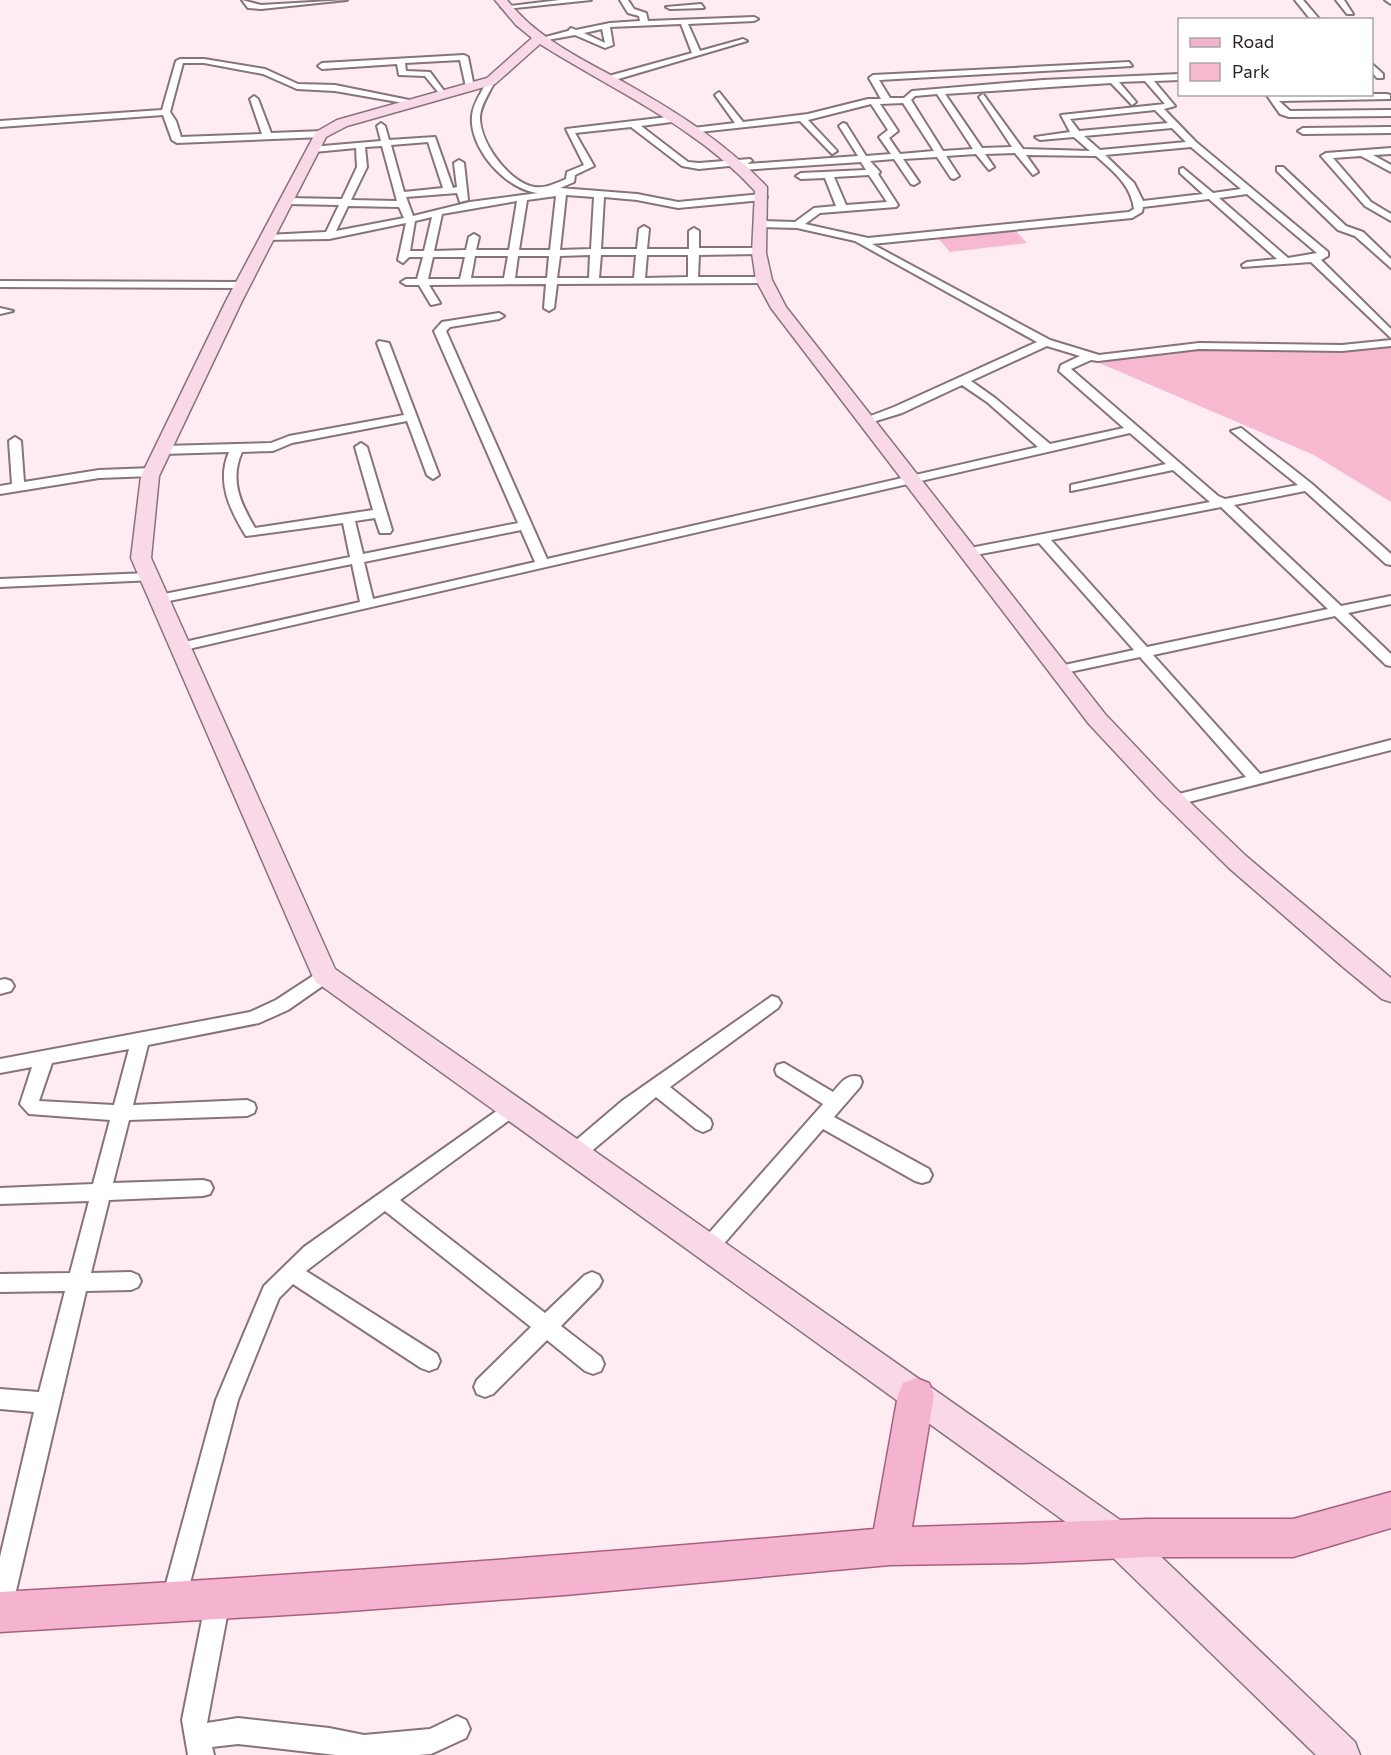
<svg xmlns="http://www.w3.org/2000/svg" width="1391" height="1755" font-family="Commissioner,sans-serif">
<rect width="100%" height="100%" fill="#feecf2"/>
<!-- green -->
<path fill="#f7b9d0" d="M1013 228 1027 243 950 252 937 237Z
M1391 345V502L1314 455 1097 362 1152 352 1212 346 1301 350Z"/>
<g fill="none" stroke-linecap="round" stroke-linejoin="round">
<!-- street casing -->
<g stroke="#87737a" stroke-width="4">
<path id="street" d="M242 0 261 5 347 0 261 9 248 8Z
M560 0H591L505 9 501 7Z
M620 0H628L634 9 646 13 648 21 754 17 758 19 754 21 688 24 700 51 743 39 747 41 608 82 605 77 692 53 681 24 610 27 613 45 605 48 575 35 542 41 538 39 568 31 571 28 576 30 610 23 640 21 639 16 628 13ZM602 29 605 43 584 33Z
M1295 0H1303L1320 20H1311Z
M1336 0H1344L1353 14H1347Z
M1385 0H1391V4Z
M701 4 704 8 670 9 666 7Z
M464 55 468 57 474 87 470 90 466 87 460 60 405 63 406 71 430 72 447 95 443 98 425 76 399 75 397 64 322 69 318 66 322 63Z
M180 59H204L265 69 298 84 335 85 419 102 415 105 335 91 297 89 263 74 204 63H183L170 112 176 121 181 137 262 134 250 99 254 96 258 99 271 133 324 131 329 134 324 137 177 143 172 140 163 115 0 127V121L162 110 176 61Z
M1129 62 1132 66 879 80 890 98H904L912 91 1043 80 1180 74V80L1154 81 1175 106 1164 109 1196 142 1328 252V256L1321 260 1391 329V338L1311 262 1243 267 1242 265 1247 262 1277 259 1209 199 1143 207 1142 212 1132 218 872 244 1050 340 1099 355 1199 343 1342 345 1391 340V346L1342 351 1199 349 1098 361 1091 360 1071 369 1218 496 1225 499 1298 485 1231 431 1241 428 1312 484 1391 554V565L1386 564 1305 491 1234 505 1341 606 1391 596V604L1348 613 1391 654V666L1386 665 1335 616 1153 655 1260 774 1391 740V750L1173 806 1165 801 1167 797 1246 777 1140 657 1060 674 1055 673 1053 670 1055 667 1134 650 1039 543 970 556 963 552 970 548 1210 502 1173 470 1071 491V485L1166 464 1130 433 180 651 173 647 180 643 360 602 352 564 159 603 154 602 152 599 159 595 350 557 343 523 246 536C230 510 216 482 229 452L163 454 157 450 163 446 271 443 289 436 404 415 377 343 379 341 389 343 439 475 433 479 427 475 407 421 292 443 273 451 242 452C229 480 241 504 255 528L373 510 355 447 361 443 367 447 392 530 390 533H380L375 518 355 521 363 554 518 523 434 331 442 322 499 313 504 316 499 319 450 327 446 331 547 559 1038 447 987 402 962 385 902 413 866 424 860 420 894 407 1037 342 855 241 797 228 760 227 755 224 760 221 795 222 814 208 836 206 825 178 801 179 796 176 801 173 866 170 861 162 741 170 736 167 739 165 699 169 682 166 631 127 575 133 594 166 575 175 574 182 560 188 637 194 678 202 762 194 767 197 762 200 678 208 637 200 604 197 601 249H637L639 229 644 226 649 229 647 249H689V231L694 228 699 231V248H759L764 251 759 254 699 255 698 277H764L769 280 764 283 557 284 554 308 549 311 544 308 546 284 429 285 440 303 431 305 419 285H406L401 282 406 279H417L423 257H409L403 263 398 260 406 223 329 239 263 240V236L267 235 326 232 339 205 287 204 282 201 287 198 342 199 357 167 356 148 314 152 309 149 311 147 381 141 377 126 381 123 385 126 389 140 435 137 453 188 457 187 454 163 459 160 464 163 468 200 460 202 457 193 406 197 413 216 470 202 538 193C506 190 469 148 472 116 473 103 482 92 487 81L491 78 495 81C490 92 481 104 480 116 479 141 506 178 530 186 543 190 554 184 566 179L567 172 584 165 566 129 676 116 680 119 679 121 641 126 688 162 699 163 750 159 752 161 747 164 858 156 839 126 843 123 846 124 866 156 891 154 879 137 888 130 871 104 808 120 837 151 832 154 800 121 690 133 688 131 693 128 735 123 715 95 719 92 743 122 808 114 868 99H881L869 78 873 75ZM1145 81 1165 104 1061 115 1070 132 1035 137 1040 140 1074 137 1090 151 1023 149 983 94 979 97 1012 147 982 148 945 94 1111 83 1132 105 1136 102 1119 82ZM937 94 973 149 943 151 911 100 915 96ZM903 103 934 151 900 154 889 138 898 131 880 104ZM1155 110 1168 123 1079 131 1070 119ZM1172 128 1186 142 1100 150 1084 136ZM428 142 443 188 404 192 391 145ZM382 146 397 201 351 200 367 167 365 147ZM1191 147 1241 189 1213 193 1183 168 1180 169V173L1203 194 1143 201 1134 183 1105 155ZM1015 153 1033 175 1038 172 1026 155 1096 156C1113 171 1131 185 1134 209L1129 212 868 238 805 224 820 213 896 207 898 205 878 174 880 172 870 161 894 159 911 184 914 185 919 182 903 159 937 157 951 178 954 179 959 176 946 156 976 154 989 170 994 167 985 154ZM869 175 887 202 846 205 834 177ZM1247 194 1317 253 1288 258 1219 198ZM566 195 594 197 591 249 560 250ZM556 196 550 250H519L527 200ZM517 201 509 250H476L479 237 474 234 469 237 466 250 434 251 442 214ZM348 206 399 207 404 218 336 231ZM432 217 424 251H410L415 221ZM590 255 589 278H557L560 256ZM601 255H636L634 278H599ZM647 255H688V277L645 278ZM475 256H508L504 278H471ZM518 256H549L547 278H515ZM433 257H465L460 279H428ZM1047 346 1080 356 1061 365 1059 371 1124 428 1050 444 995 398 971 381ZM1221 507 1328 609 1147 647 1051 540ZM521 530 535 562 373 599 364 562Z
M1372 64 1383 74V78H1377L1372 72Z
M1266 94H1387L1390 95V99L1279 101 1290 111 1391 110V116L1289 117 1280 114Z
M1391 127V133L1303 134 1298 131 1303 128Z
M1391 148V154L1373 155 1391 165V172L1361 156 1333 158 1371 202 1391 214V221L1365 206 1321 156 1326 153Z
M1277 167H1283L1346 226 1363 232 1391 259V268L1355 236 1338 230 1277 171Z
M0 281 242 282 247 285 242 288 0 287Z
M0 308 13 311 0 314Z
M15 437 21 441 24 482 99 470 152 468 158 472 152 476 99 478 0 494V486L12 484 9 441Z
M149 573 154 574V580L0 587V579Z
M325 968 331 970 334 975 331 980 288 1010 259 1023 148 1045 133 1105 247 1100 254 1103 256 1108 254 1113 247 1116 129 1120 113 1183 203 1180 210 1182 213 1188 210 1194 203 1196 109 1200 91 1273 131 1272 138 1275 141 1281 138 1287 131 1290 86 1291 12 1608 8 1616 0 1620V1557L34 1412 0 1409V1389L39 1392 65 1291 0 1292V1274L70 1273 89 1201 0 1204V1188L93 1184 110 1120 29 1114 20 1104 32 1067 0 1073V1059L250 1012 276 1000ZM129 1049 114 1105 39 1101 52 1063Z
M5 979 11 981 14 986 11 991 0 994V980Z
M772 996 778 998 781 1003 778 1008 670 1087 710 1119 712 1124 710 1129 703 1132 696 1129 656 1097 582 1159 575 1161 568 1159 565 1153 568 1147 622 1101Z
M784 1063 833 1092C841 1083 847 1073 860 1077L862 1082 860 1087 834 1117 929 1169 932 1175 929 1181 922 1183 915 1181 823 1129 715 1254 708 1257 701 1254 698 1248 701 1242 823 1104 777 1075 775 1070 777 1065Z
M512 1100 519 1103 521 1108 519 1113 400 1200 545 1313 585 1275 592 1272 599 1275 602 1281 599 1287 561 1326 601 1357 604 1364 601 1371 593 1374 585 1371 547 1340 493 1394 485 1397 477 1394 474 1387 477 1380 531 1327 385 1211 306 1271 437 1354 440 1361 437 1368 429 1371 421 1368 293 1284 279 1298 238 1400 185 1602 181 1610 173 1614 165 1610 161 1602 216 1400 264 1286 304 1247Z
M218 1588 226 1592 230 1600 207 1723 238 1718 329 1728 364 1735 430 1729 457 1716 466 1720 470 1729 466 1738 431 1754 418 1755H336L238 1744 212 1747 214 1755H188L182 1720 206 1600 210 1592Z"/>
</g>
<!-- secondary casing -->
<g stroke="#87737a" stroke-width="3">
<path id="secondary" d="M495 0H507C537 39 584 60 627 84 678 113 726 143 767 187L766 253 772 280 786 307 1105 714 1174 787 1246 856 1391 978V1002L1382 999 1343 967 1229 868 1158 798 1089 724 771 308 756 280 752 253 755 191C695 125 614 91 540 44L495 84 347 126 326 137 242 301 159 476 151 558 335 969 1130 1527 1355 1742 1360 1755H1316L1106 1551 316 982 312 975 131 558 141 476 226 301 316 132 337 120 487 78 532 38 516 25Z"/>
</g>
<!-- primary casing -->
<g stroke="#a85f7e" stroke-width="3">
<path id="primary" d="M916 1378 929 1383 934 1395 912 1527 1147 1519H1293L1391 1492V1528L1293 1557H1147L1023 1563 890 1565 565 1595 336 1612 0 1632V1592C292 1576 583 1555 874 1529L898 1395 903 1383Z"/>
</g>
<!-- street -->
<use href="#street" fill="#fff" fill-rule="evenodd"/>
<!-- secondary -->
<use href="#secondary" fill="#f9d9e7" fill-rule="evenodd"/>
<!-- primary -->
<use href="#primary" fill="#f4b3ce" fill-rule="evenodd"/>
</g>
<!-- legend -->
<rect x="1178" y="18" width="195" height="78" fill="#ffffff" stroke="#a9a6a7" stroke-width="1.5"/>
<rect x="1190" y="38" width="30" height="9" fill="#f4b3ce" stroke="#a9a6a7" stroke-width="1.5"/>
<text x="1232" y="48" font-size="18" fill="#292124">Road</text>
<rect x="1190" y="63" width="30" height="18" fill="#f7b9d0" stroke="#a9a6a7" stroke-width="1.5"/>
<text x="1232" y="78" font-size="18" fill="#292124">Park</text>
</svg>
